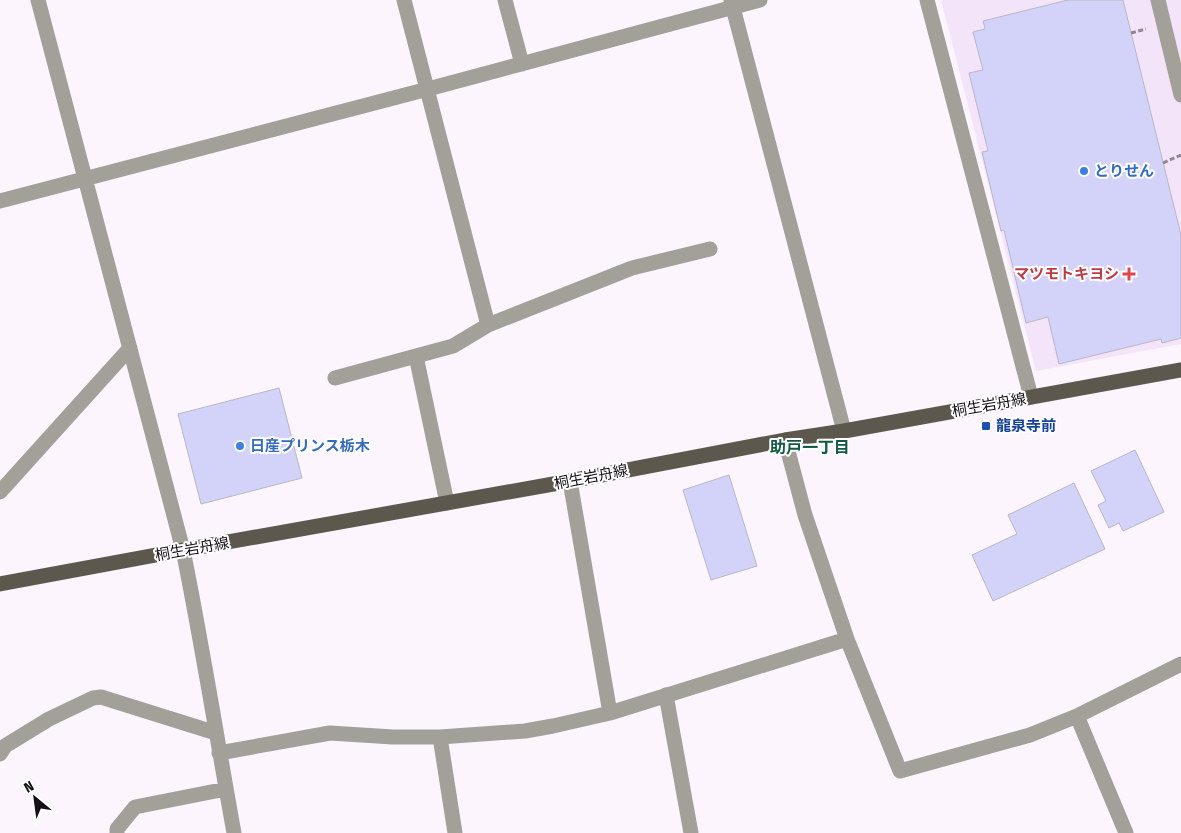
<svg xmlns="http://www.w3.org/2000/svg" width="1181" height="833" font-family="'Fira Sans Condensed','Noto Sans JP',sans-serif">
<rect width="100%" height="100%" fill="#fcf5fe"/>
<!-- built -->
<path fill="#f4e4f9" d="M941 0H1181V344L1036 371Z"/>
<!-- building -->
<path fill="#d3d2f9" stroke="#b7b7c6" d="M1068 0H1123L1181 235V338L1162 343 1161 339 1059 364 1048 317 1026 323 1004 230 1001 231 982 152 988 151 969 73 983 70 973 32 985 29 983 21Z
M279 388 302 478 201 504 178 414Z
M1135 450 1164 512 1123 531 1119 523 1109 528 1098 505 1106 501 1091 471Z
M729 475 757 566 711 580 683 490Z
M1074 483 1105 549 993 601 972 555 1017 534 1008 515Z"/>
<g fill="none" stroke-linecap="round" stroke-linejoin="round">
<!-- path -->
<path stroke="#8e888f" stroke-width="3" stroke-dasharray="5 2.5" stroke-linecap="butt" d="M1131 33 1146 29
M1163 163 1181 155"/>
<!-- minor -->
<path stroke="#a2a099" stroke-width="15" d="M38 0 183 550C202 644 217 739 234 833
M404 0 488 325
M505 0 522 64
M731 0 844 431
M927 0 1031 397
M1158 0 1181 95
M0 201 428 89 760 0
M416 356 447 503
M335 378 453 346 488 325 632 268 710 249
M785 440 805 515 847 639 900 771 1030 735 1077 716 1126 833
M570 481 610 713
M0 492 130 348
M666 695 691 833
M1077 716 1181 664
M440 737 455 833
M219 753 330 733 393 737H440L525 731 553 726 610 713 847 639
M0 754 5 746 49 719 93 698 101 697 216 733
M117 833V829L135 807 226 789"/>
<!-- major -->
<path stroke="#5d584d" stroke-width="15" d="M0 584 183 550 570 481 785 440 844 431 1181 370"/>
</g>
<!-- markers -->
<g fill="#3f7fe0" stroke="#fff" stroke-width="2">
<circle cx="1084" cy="171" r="5"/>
<circle cx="240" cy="446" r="5"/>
</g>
<path fill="#e0444e" stroke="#fff" stroke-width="2" d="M1126.5 266.5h5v5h5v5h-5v5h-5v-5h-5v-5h5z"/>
<rect fill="#1a4fb4" stroke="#fff" stroke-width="2" x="981" y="421" width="10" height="10" rx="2.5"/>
<g text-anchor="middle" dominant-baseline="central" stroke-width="4" stroke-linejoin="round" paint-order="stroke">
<!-- shop labels -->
<g font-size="15" font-weight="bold" fill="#366cbe" stroke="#fff" text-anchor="start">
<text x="1094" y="171">とりせん</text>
<text x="250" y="446">日産プリンス栃木</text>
</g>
<!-- health labels -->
<g font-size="15" font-weight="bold" fill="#be3a42" stroke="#fff" text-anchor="end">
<text x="1119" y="274">マツモトキヨシ</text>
</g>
<!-- street labels -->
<g font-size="15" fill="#141015" stroke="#fff">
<text transform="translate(989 405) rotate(-10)">桐生岩舟線</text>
<text transform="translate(591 477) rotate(-11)">桐生岩舟線</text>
<text transform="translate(192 549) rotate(-10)">桐生岩舟線</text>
</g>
<!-- transit labels -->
<g font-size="15" font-weight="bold" fill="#164399" stroke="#fff" text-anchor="start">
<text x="996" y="426">龍泉寺前</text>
</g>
<!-- neighbourhood labels -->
<g font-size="16" font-weight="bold" fill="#12593f" stroke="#fff">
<text x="810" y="447">助戸一丁目</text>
</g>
</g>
<!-- north arrow -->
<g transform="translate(35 798) rotate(331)" stroke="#ffffff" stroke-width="4" paint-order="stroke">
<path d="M0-4L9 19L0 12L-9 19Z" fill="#141015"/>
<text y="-8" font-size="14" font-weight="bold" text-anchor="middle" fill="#141015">N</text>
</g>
</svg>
